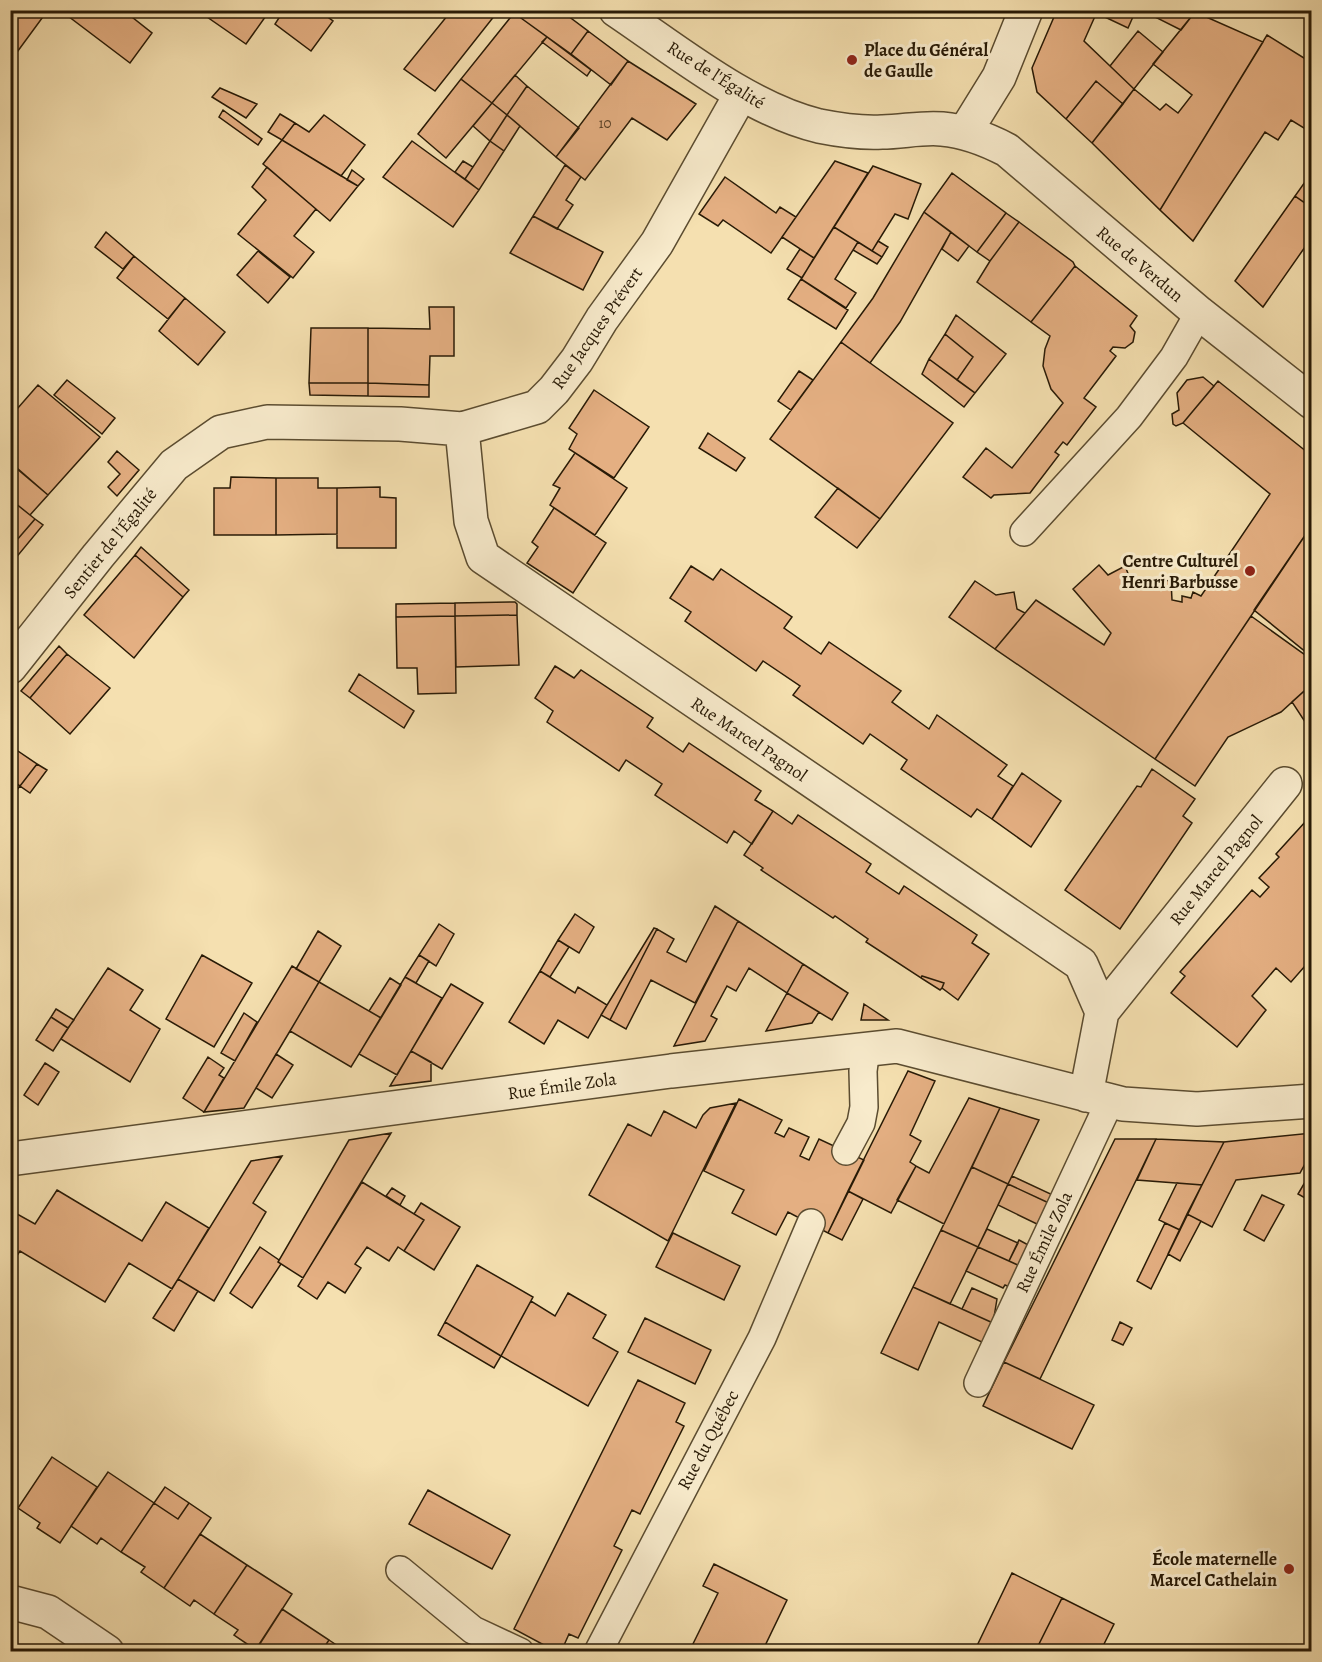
<svg xmlns="http://www.w3.org/2000/svg" width="1322" height="1662" font-family="Alegreya,serif">
<rect width="100%" height="100%" fill="#f5e0b0"/>
<filter id="stains"><feTurbulence type="fractalNoise" baseFrequency=".00333" numOctaves="4"/><feColorMatrix values="0 0 0 0 .2 0 0 0 0 .09 0 0 0 0 .02 0 0 0 .5 -.17"/></filter>
<radialGradient id="worn" r=".72"><stop offset=".6" stop-color="#630" stop-opacity="0"/><stop offset="1" stop-color="#630" stop-opacity=".3"/></radialGradient>
<!-- building -->
<path fill="#e4af82" stroke="#281a06" stroke-width="1.5" d="M10 10H48L12 59 10 58Z
M60 10H123L152 33 130 63Z
M197 10H265L268 13 246 44Z
M284 10H318L333 21 311 51 275 24Z
M452 10H499L435 91 404 69Z
M515 10H560L588 31 571 54 514 13Z
M1057 10H1090L1096 14 1084 41 1134 89 1123 104 1096 81 1066 119 1037 92 1032 68Z
M1090 10H1136L1128 28Z
M1141 10H1161L1157 18Z
M1161 10H1191L1195 12 1181 30 1157 18Z
M1195 12 1263 42 1160 210 1092 143 1134 89 1160 110 1166 104 1178 113 1192 95 1153 64Z
M514 13 547 37 492 103 461 79Z
M588 31 628 61 611 85 571 54Z
M1138 31 1163 52 1134 89 1110 66Z
M1267 35 1312 63V133L1291 120 1278 140 1265 132 1193 241 1160 210Z
M547 37 591 70 587 76 542 42Z
M628 61 696 104 667 140 632 118 585 180 556 157Z
M515 75 527 86 507 115 492 103Z
M461 79 492 103 446 158 418 134Z
M1096 81 1123 104 1092 143 1066 119Z
M527 86 579 128 556 157 507 115Z
M220 88 257 104 246 118 212 97Z
M492 103 507 115 490 141 473 126Z
M223 110 262 139 258 145 219 117Z
M280 114 295 123 282 140 268 132Z
M324 115 365 145 341 176 282 140 295 123 309 132Z
M507 115 520 126 504 151 490 141Z
M282 140 358 186 330 221 263 164Z
M412 141 479 190 453 227 383 177Z
M490 141 504 151 479 190 465 179Z
M463 161 473 167 465 179 455 172Z
M835 161 868 173 814 258 782 237Z
M565 165 581 177 566 200 573 205 557 229 533 216Z
M873 166 921 184 908 219 895 214 872 251 834 227Z
M267 167 316 209 294 236 314 252 293 278 238 234 266 200 252 187Z
M352 170 364 179 358 186 347 180Z
M1312 172V208L1295 196Z
M952 173 1006 213 977 252 924 212Z
M725 177 776 213 780 207 796 217 771 253 723 220 718 226 699 214Z
M1295 196 1312 208V237L1263 307 1235 281Z
M924 212 951 232 900 322 870 363 841 342 873 298Z
M1006 213 1019 222 990 261 977 252Z
M533 216 603 252 583 290 510 253Z
M1019 222 1073 262 1075 266 1031 322 977 282 990 261Z
M834 227 858 242 835 279 856 293 846 308 801 279Z
M106 232 134 256 123 269 95 247Z
M951 232 969 246 958 261 942 249Z
M878 241 888 247 882 257 872 251Z
M858 242 882 257 877 264 853 250Z
M800 249 814 258 802 278 787 269Z
M258 251 290 277 268 303 237 275Z
M134 256 185 298 168 319 117 278Z
M1075 266 1137 316 1130 326 1135 332 1133 342 1125 348 1113 347 1110 351 1116 356 1084 398 1096 407 1067 445 1063 442 1055 452 1059 455 1030 493 994 495 991 498 963 477 986 448 1012 468 1063 403 1051 389 1043 366 1045 349 1050 336 1031 322Z
M801 279 848 310 836 329 788 299Z
M185 298 225 332 198 365 159 331Z
M429 307H454V356H430L429 385 368 383V328L430 329Z
M956 315 1006 354 975 393 957 380 973 357 945 334Z
M311 328H368V383H309Z
M945 334 973 357 957 380 929 359Z
M841 342 953 423 880 519 770 439Z
M929 359 975 393 964 407 922 374Z
M799 371 813 380 791 410 778 401Z
M1203 377 1214 386 1183 423 1176 426 1173 424 1172 414 1179 410 1177 393 1187 380Z
M67 380 115 418 102 434 54 395Z
M1218 381 1312 456V525L1155 759 995 649 1036 600 1104 645 1111 633 1073 589 1099 565 1108 575 1125 566 1133 586 1171 580 1172 600 1182 602V596L1191 598 1193 592 1201 596 1270 494 1183 423Z
M309 383H368V396L310 395Z
M368 383 429 385V397L368 396Z
M38 385 100 437 48 495 10 463V448L17 441 10 435V417Z
M594 390 649 427 614 478 569 449 577 434 569 428Z
M708 433 745 458 736 471 699 448Z
M117 451 139 470 117 496 108 487 120 474 108 462Z
M575 453 627 488 595 535 550 505 560 488 553 485Z
M17 468 48 495 30 515 10 499V476Z
M231 477 276 478V535H214V488H230Z
M276 478H318V488H337V534L276 535Z
M380 487V497L396 498V548H337V488Z
M838 488 880 519 857 548 815 517Z
M10 499 35 519 10 548Z
M554 508 606 543 573 593 527 563 538 547 532 542Z
M35 519 43 525 10 565V548Z
M1312 525 1310 606 1312 657 1254 610Z
M141 547 189 590 183 597 135 555Z
M135 555 183 597 134 658 84 615Z
M691 566 713 580 721 569 792 617 784 628 821 654 829 642 901 691 892 702 929 729 937 715 1007 765 998 776 1013 786 992 819 977 809 971 817 901 769 907 760 870 734 863 744 793 695 800 686 763 661 756 671 685 621 691 612 670 598Z
M975 581 996 595 1014 592 1017 609 1025 613 995 649 949 617Z
M515 602 517 604V615L455 616V603Z
M455 603V616L396 617V604Z
M517 615 519 665 456 667 455 616Z
M455 616 456 693 418 694 417 668H397L396 617Z
M1251 616 1312 660V684L1281 712 1228 737 1195 786 1155 759Z
M59 646 67 654 30 698 21 691Z
M67 654 110 688 70 734 30 698Z
M555 666 574 678 581 670 653 718 647 727 683 752 689 743 761 791 755 800 773 811 752 844 734 831 727 843 655 795 662 784 626 760 619 771 547 722 553 711 535 698Z
M359 674 414 711 404 728 349 691Z
M1312 684V731H1311L1292 702Z
M12 747 37 764 20 786 10 779V749Z
M37 764 47 770 30 793 20 786Z
M1152 769 1195 799 1183 816 1192 823 1120 929 1065 890 1137 786 1141 787Z
M1022 773 1061 801 1031 847 992 819Z
M10 779 20 786 10 799Z
M773 811 792 824 798 815 871 864 866 872 899 894 904 886 977 935 972 943 989 954 958 1000 942 988 944 983 922 976 921 978 866 942 868 939 835 916 833 918 761 870 763 868 744 855Z
M1306 821 1312 825V958L1291 982 1276 968 1252 996 1266 1010 1237 1047 1171 993 1185 976 1180 972 1252 890 1260 897 1269 887 1259 878 1279 857 1276 854Z
M715 906 738 921 695 1003 651 980 626 1029 610 1020 657 929 674 939 667 952 686 962Z
M575 914 594 927 579 953 558 940Z
M738 921 803 964 787 993 749 968 736 991 727 986 711 1016 717 1019 705 1041 674 1046Z
M439 924 454 934 436 966 419 955Z
M654 928 657 929 610 1020 601 1015Z
M318 931 341 946 319 982 296 969Z
M558 940 569 947 550 977 540 971Z
M202 955 252 983 214 1047 166 1019Z
M419 955 429 961 416 983 405 977Z
M803 964 848 993 832 1020 787 993Z
M292 966 319 982 290 1031 244 1108 204 1112Z
M108 968 143 990 130 1010 160 1029 130 1082 61 1039Z
M540 971 575 993 578 987 607 1005 588 1038 558 1020 544 1044 509 1022Z
M922 976 944 983 942 988 940 990 921 978Z
M405 977 442 998 397 1075 359 1054Z
M390 978 401 985 381 1018 369 1011Z
M319 982 381 1018 351 1067 290 1031Z
M451 984 483 1003 442 1069 411 1051Z
M787 993 819 1012 812 1023 766 1031Z
M864 1004 888 1020H861Z
M56 1009 74 1020 68 1028 51 1017Z
M244 1013 257 1022 235 1061 221 1053Z
M51 1017 68 1028 53 1051 36 1040Z
M411 1051 431 1062V1081L390 1086Z
M276 1054 293 1065 272 1098 256 1088Z
M208 1057 224 1068 219 1075 224 1078 204 1112 183 1098Z
M45 1063 59 1072 38 1105 24 1095Z
M908 1071 935 1081 910 1135 921 1141 910 1162 916 1166 891 1213 848 1191Z
M969 1098 1000 1108 944 1224 897 1200 916 1166 929 1173Z
M739 1099 782 1120 775 1133 784 1137 789 1128 809 1137 800 1156 809 1160 819 1139 864 1160 828 1233 788 1212 776 1235 732 1213 744 1190 704 1171Z
M736 1103 668 1241 589 1195 628 1124 651 1136 664 1111 696 1128 703 1115 710 1108Z
M1000 1108 1039 1120 1008 1184 972 1167Z
M391 1133 303 1278 278 1262 349 1140Z
M1312 1133V1151L1300 1173 1236 1180 1212 1227 1187 1214 1224 1142Z
M1115 1139H1156L1040 1379 1004 1362Z
M1156 1139 1224 1142 1202 1185 1137 1180Z
M282 1156 253 1203 266 1212 214 1301 178 1279 251 1161Z
M972 1167 1008 1184 978 1247 941 1230Z
M1012 1176 1055 1196 1051 1204 1008 1184Z
M1308 1177 1312 1179V1202L1298 1194Z
M362 1182 424 1220 404 1251 398 1247 389 1261 367 1247 355 1264 361 1268 345 1293 328 1282 317 1299 298 1286Z
M1177 1183 1202 1185 1180 1230 1159 1220Z
M1008 1184 1051 1204 1041 1226 998 1205Z
M392 1188 405 1196 400 1205 386 1196Z
M57 1190 142 1241 166 1202 209 1228 172 1289 129 1263 105 1302 20 1251 10 1266V1210L35 1224Z
M848 1191 863 1199 842 1240 828 1233Z
M1262 1195 1284 1205 1264 1241 1244 1230Z
M421 1203 460 1227 434 1270 404 1251 424 1220 414 1214Z
M1187 1214 1201 1221 1180 1261 1168 1254Z
M1165 1223 1180 1230 1151 1289 1137 1281Z
M987 1229 1018 1243 1009 1261 978 1247Z
M941 1230 978 1247 950 1304 913 1287Z
M673 1233 740 1266 724 1300 656 1267Z
M1019 1240 1032 1247 1022 1267 1009 1261Z
M260 1247 279 1260 278 1262 281 1264 252 1308 230 1293Z
M978 1247 1022 1267 1012 1288 1005 1285 1003 1288 966 1271Z
M477 1265 533 1297 501 1356 445 1322Z
M178 1279 198 1291 174 1331 153 1318Z
M913 1287 993 1323 986 1344 939 1322 918 1370 881 1353Z
M972 1288 997 1299 993 1323 962 1309Z
M568 1293 606 1315 593 1338 618 1352 588 1406 501 1356 531 1301 555 1316Z
M645 1318 711 1350 695 1384 628 1352Z
M445 1322 501 1356 494 1368 438 1335Z
M1120 1322 1132 1328 1123 1345 1112 1340Z
M1004 1362 1094 1405 1072 1449 983 1406Z
M638 1380 685 1403 676 1422 684 1426 640 1514 632 1510 614 1546 622 1550 578 1638 569 1634 561 1652H557L514 1629Z
M52 1457 97 1487 60 1543 37 1528 40 1523 18 1508Z
M108 1472 154 1503 121 1552 101 1538 97 1544 71 1526Z
M165 1487 189 1503 178 1519 154 1503Z
M428 1490 510 1535 492 1569 409 1524Z
M154 1503 178 1519 189 1503 211 1518 164 1588 141 1572 145 1567 121 1552Z
M200 1534 247 1565 214 1614 194 1600 190 1606 164 1588Z
M714 1564 787 1600 762 1652H689L718 1593 703 1586Z
M247 1565 292 1594 256 1650 234 1635 238 1630 214 1614Z
M1012 1573 1062 1598 1035 1652H974Z
M1062 1598 1114 1624 1100 1652H1035Z
M282 1609 329 1640 321 1652H254Z
M329 1640 347 1652H321Z"/>
<g fill="none" stroke-linecap="round" stroke-linejoin="round">
<!-- service casing -->
<g stroke="#5b4c30" stroke-width="30">
<path id="service" d="M1024 532 1129 417 1174 357 1199 313
M846 1151 861 1123 864 1107 863 1071 866 1048
M978 1383 1110 1101
M400 1570 473 1630 520 1652
M598 1652 762 1338 811 1223"/>
</g>
<!-- minor casing -->
<g stroke="#5b4c30" stroke-width="36">
<path id="minor" d="M462 429 471 521 483 557 1081 964 1102 1012
M10 667 98 556 174 465 221 432 267 422 400 424 462 429 537 407 554 390 577 360 602 319 657 243 741 94
M1086 1095 1102 1012 1285 784
M10 1159 671 1071 897 1046 1123 1104 1197 1109 1312 1101
M10 1602 48 1612 107 1652"/>
</g>
<!-- tertiary casing -->
<g stroke="#5b4c30" stroke-width="36">
<path id="tertiary" d="M616 10C677 51 748 109 819 126 839 130 862 133 882 132 902 132 922 127 942 129 966 131 986 139 1007 150L1199 313 1312 402
M965 132 999 77 1026 10"/>
</g>
<!-- service -->
<use href="#service" stroke="#f8ebcc" stroke-width="27"/>
<!-- minor -->
<use href="#minor" stroke="#f8ebcc" stroke-width="33"/>
<!-- tertiary -->
<use href="#tertiary" stroke="#f8ebcc" stroke-width="33"/>
</g>
<!-- markers -->
<g fill="#8f2418" stroke="#f8ebcc" stroke-width="2">
<circle cx="852" cy="60" r="6"/>
<circle cx="1250" cy="571" r="6"/>
<circle cx="1289" cy="1569" r="6"/>
</g>
<g text-anchor="middle" dominant-baseline="central" stroke-width="6" stroke-linejoin="round" paint-order="stroke">
<!-- number labels -->
<g font-size="15" fill="#573f25">
<text x="605" y="123">10</text>
</g>
<!-- poi labels -->
<g font-size="18" font-weight="bold" fill="#281a06" stroke="#f8ebcc" text-anchor="end">
<text x="864" y="50" text-anchor="start">Place du Général<tspan x="864" dy="21">de Gaulle</tspan></text>
<text x="1238" y="561">Centre Culturel<tspan x="1238" dy="21">Henri Barbusse</tspan></text>
<text x="1277" y="1559">École maternelle<tspan x="1277" dy="21">Marcel Cathelain</tspan></text>
</g>
<!-- street labels -->
<g font-size="18" fill="#281a06" stroke="#f8ebcc">
<text transform="translate(716 75) rotate(32)">Rue de l'Égalité</text>
<text transform="translate(1140 264) rotate(40)">Rue de Verdun</text>
<text transform="translate(597 328) rotate(-55)">Rue Jacques Prévert</text>
<text transform="translate(110 543) rotate(-51)">Sentier de l'Égalité</text>
<text transform="translate(749 739) rotate(34)">Rue Marcel Pagnol</text>
<text transform="translate(1216 870) rotate(-51)">Rue Marcel Pagnol</text>
<text transform="translate(562 1086) rotate(-8)">Rue Émile Zola</text>
<text transform="translate(1044 1242) rotate(-65)">Rue Émile Zola</text>
<text transform="translate(708 1440) rotate(-62)">Rue du Québec</text>
</g>
</g>
<!-- margin -->
<rect width="1322" height="1662" fill="none" stroke="#f5e0b0" stroke-width="36"/>
<rect x="12" y="12" width="1298" height="1638" fill="none" stroke="#281a06" stroke-width="3"/>
<rect x="18" y="18" width="1286" height="1626" fill="none" stroke="#281a06" stroke-width="1.5"/>
<rect width="100%" height="100%" filter="url(#stains)"/>
<rect width="100%" height="100%" fill="url(#worn)"/>
</svg>
